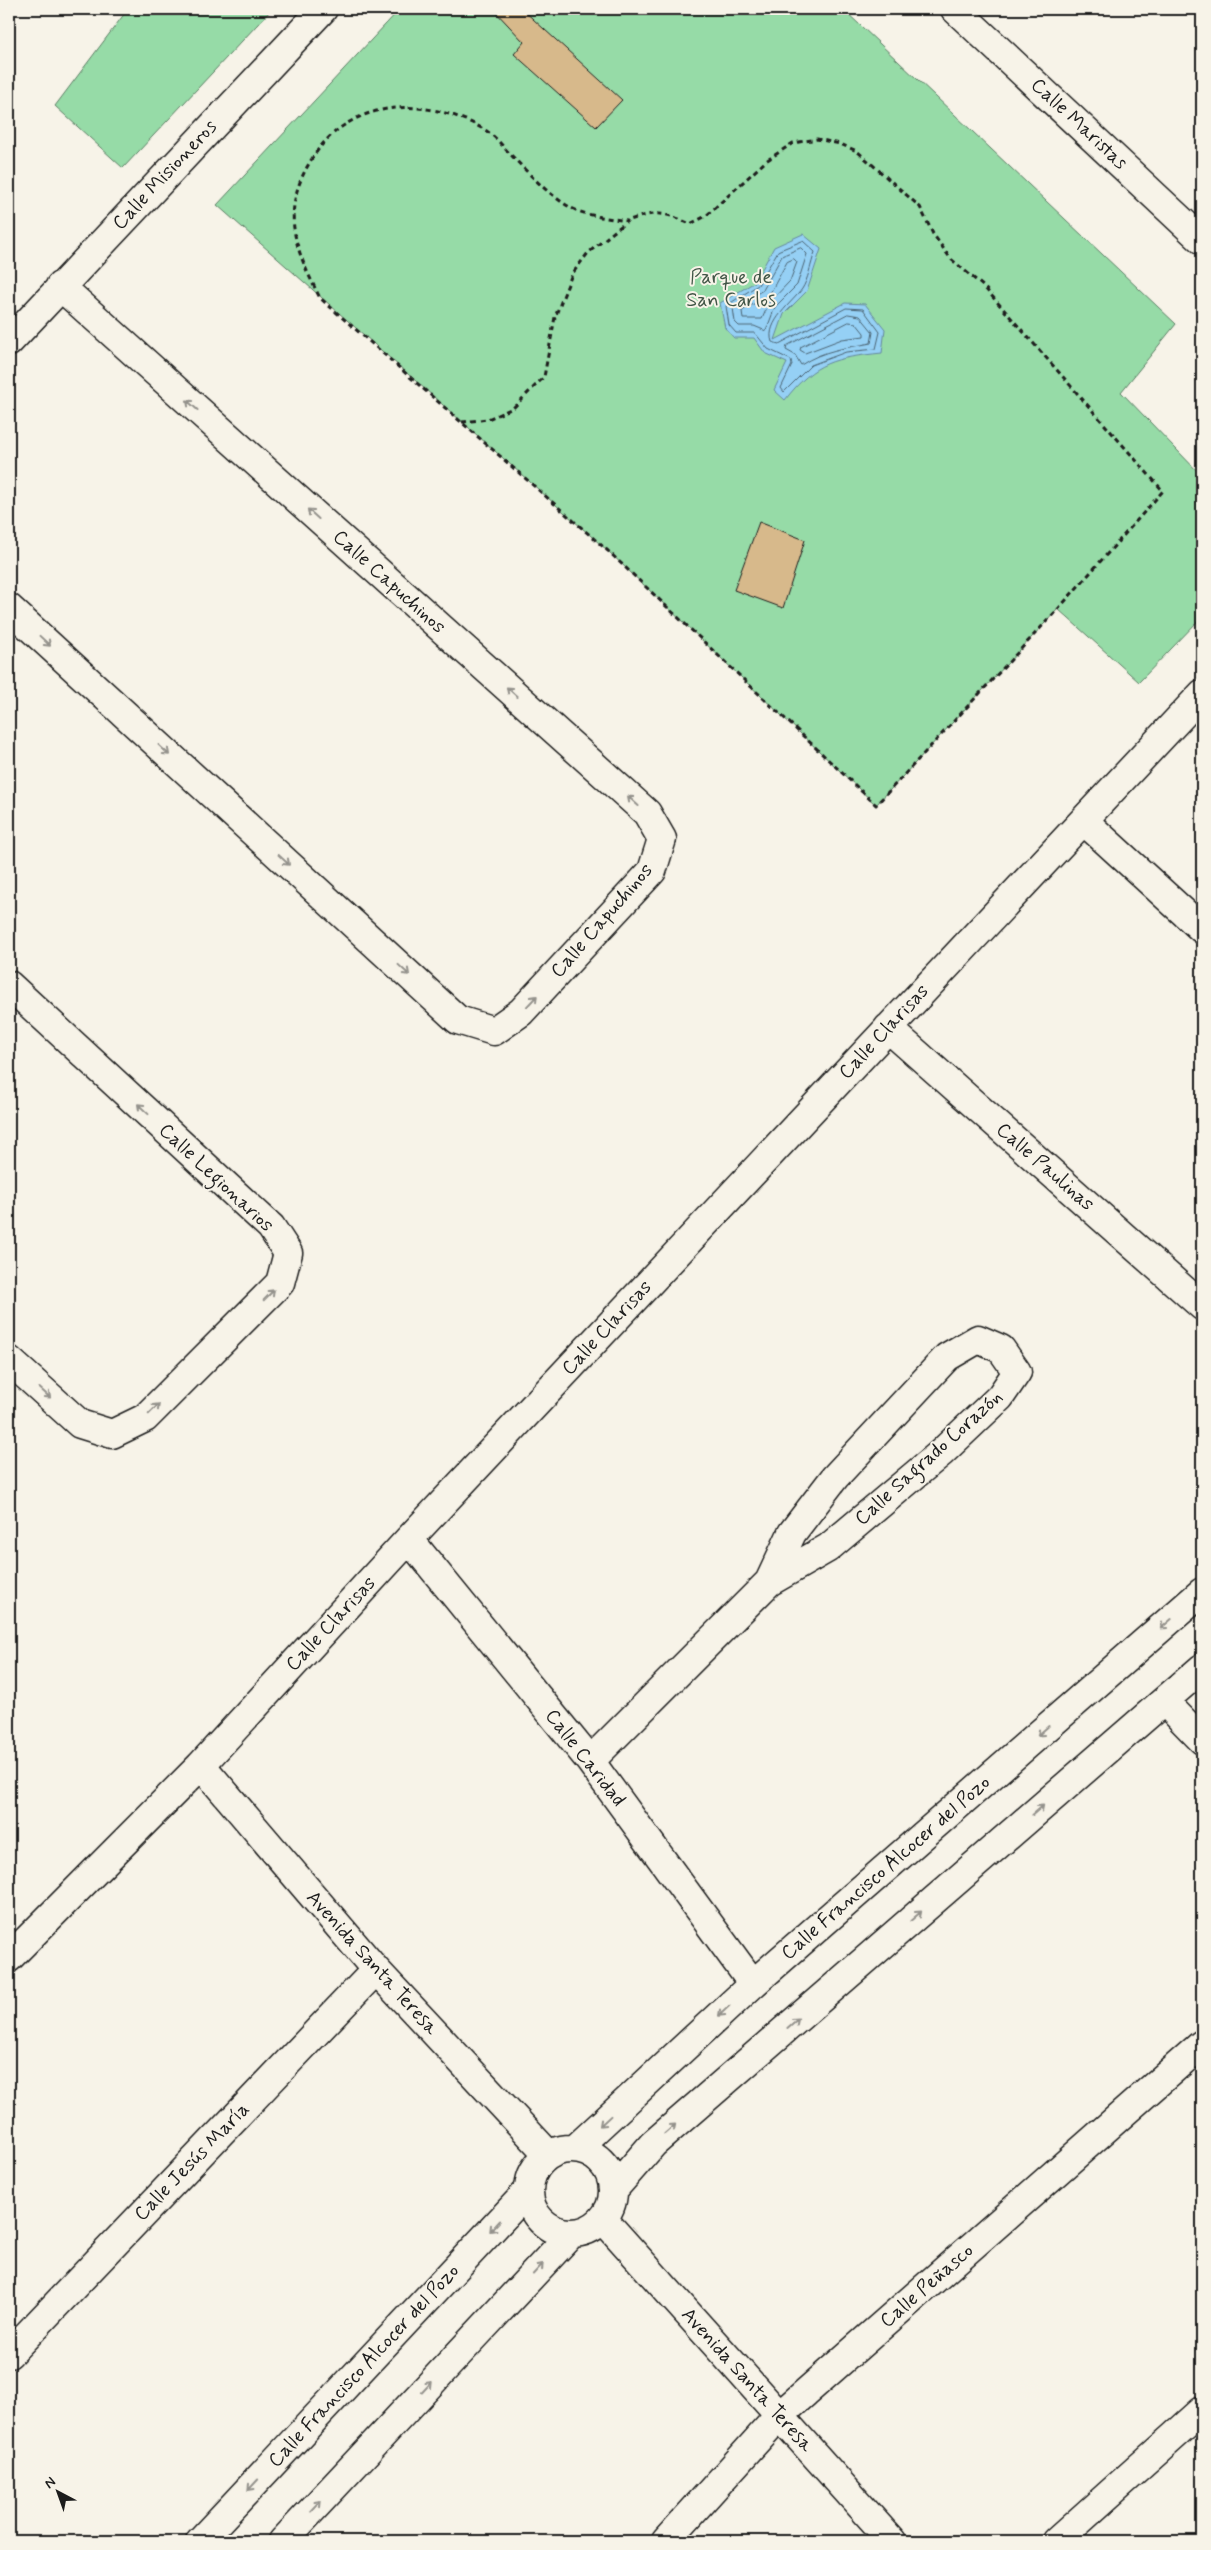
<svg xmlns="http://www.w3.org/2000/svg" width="1211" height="2550" font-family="Mynerve,sans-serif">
<rect width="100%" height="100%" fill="#f7f3e8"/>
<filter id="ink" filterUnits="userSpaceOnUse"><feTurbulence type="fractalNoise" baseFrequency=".02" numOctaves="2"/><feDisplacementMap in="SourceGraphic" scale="10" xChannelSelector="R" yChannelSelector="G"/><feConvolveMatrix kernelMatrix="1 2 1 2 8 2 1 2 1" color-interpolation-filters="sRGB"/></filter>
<g filter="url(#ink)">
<!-- green -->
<path fill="#96dba7" stroke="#597c62" d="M128 9H272L123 168 55 106Z
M400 9H843L1176 324 1121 392 1202 476V617L1139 682 1058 609 876 805 608 551 217 205Z"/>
<!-- water -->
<path fill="#95d0f5" stroke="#65889e" d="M803 234 821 249 807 291 784 314 775 340 845 303 865 304 885 329 882 353C835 358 815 361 785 400L774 390 787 363 765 353 754 338H734L725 328 720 303 755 282 774 247Z"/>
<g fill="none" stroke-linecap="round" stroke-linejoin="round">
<!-- shore -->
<path stroke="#4c6473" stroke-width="1" d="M803 241 815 252C811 263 808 280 802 289 793 302 765 322 772 342L779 344 846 308 863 309 880 332 876 349 846 352 811 365 784 392 781 388 792 365 791 360 768 349 755 333H736L729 325 726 306 758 285 778 251Z
M801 248 807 254 797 285 775 307 766 331 754 326H739L735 322 733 308 763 290 782 256Z
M794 259 797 262 790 281 769 303 762 319H743L742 311 769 295 787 262Z
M848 314 860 316 873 332 871 343C846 348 823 350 801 365L795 355 786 350 787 346Z
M849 322 856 323 864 333V336L842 339 805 353 800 350 801 347Z"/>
</g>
<!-- building -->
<path fill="#d7b98b" stroke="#1c1c1c" d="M493 9H522L622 100 596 127 514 54 524 42Z
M759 522 805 540 783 608 734 590Z"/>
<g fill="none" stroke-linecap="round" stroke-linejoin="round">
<!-- minor casing -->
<g stroke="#1c1c1c" stroke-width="31">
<path id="minor" d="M955 9 1202 240
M9 342 323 9
M9 608 458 1020 494 1031 521 1012 652 871 662 839 647 813 60 286
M1084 821 1202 929
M9 985 271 1227 288 1253 280 1283 145 1418 112 1434 80 1424 9 1360
M888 1028 1202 1306
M409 1539 590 1761 753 1984
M1164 1701 1202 1740
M590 1761 769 1582 828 1548 941 1453 1000 1397 1017 1372 1001 1349 978 1339 947 1357 835 1477 792 1533 769 1582
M201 1765 376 1970 549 2155
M9 1958 201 1765 409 1539 1202 694
M529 2191a42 42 0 1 1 84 0a42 42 0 1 1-84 0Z
M575 2149 753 1984 1202 1592
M613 2190 653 2144 1202 1668
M603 2219 892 2541
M9 2354 376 1970
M200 2541 529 2190
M283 2541 572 2233
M666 2541 779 2416 1202 2044
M1057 2541 1202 2411"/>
</g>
<!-- path -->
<path stroke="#1c1c1c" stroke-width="3" stroke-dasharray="5 4" stroke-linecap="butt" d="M462 422 488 419 513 408 544 377 555 317 572 274 588 253 627 221C608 218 584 216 568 206 547 193 529 174 512 156 504 148 497 138 488 132 432 96 352 96 313 157 279 210 294 247 320 298L608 551 876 805 1059 608 1163 491 984 287 951 259 933 234 920 207 857 151 840 144 817 139 793 143 766 161 706 216 690 224C663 211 655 211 627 221"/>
<!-- minor -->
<use href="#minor" stroke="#f7f3e8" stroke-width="28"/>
</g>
<!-- one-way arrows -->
<defs><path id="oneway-shaft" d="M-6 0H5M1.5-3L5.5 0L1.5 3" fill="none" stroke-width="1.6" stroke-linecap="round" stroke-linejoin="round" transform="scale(1.25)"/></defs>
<g stroke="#94928c">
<use href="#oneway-shaft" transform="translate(192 405) rotate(-138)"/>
<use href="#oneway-shaft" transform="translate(313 514) rotate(-138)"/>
<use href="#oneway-shaft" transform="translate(45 641) rotate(43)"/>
<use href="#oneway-shaft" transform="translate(512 692) rotate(-138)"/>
<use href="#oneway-shaft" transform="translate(164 750) rotate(43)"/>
<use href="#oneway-shaft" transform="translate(633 801) rotate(-138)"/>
<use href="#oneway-shaft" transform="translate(284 860) rotate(43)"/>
<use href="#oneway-shaft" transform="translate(404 970) rotate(43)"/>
<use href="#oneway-shaft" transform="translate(532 1001) rotate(-47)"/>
<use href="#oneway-shaft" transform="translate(143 1109) rotate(-137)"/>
<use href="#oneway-shaft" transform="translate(269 1295) rotate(-45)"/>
<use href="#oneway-shaft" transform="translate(45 1393) rotate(42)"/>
<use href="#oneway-shaft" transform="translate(154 1409) rotate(-45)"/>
<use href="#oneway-shaft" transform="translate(1166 1624) rotate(139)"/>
<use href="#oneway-shaft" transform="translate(1043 1731) rotate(139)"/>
<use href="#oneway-shaft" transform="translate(1038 1810) rotate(-41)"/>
<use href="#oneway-shaft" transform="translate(916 1916) rotate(-41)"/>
<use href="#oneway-shaft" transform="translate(724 2011) rotate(137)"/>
<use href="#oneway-shaft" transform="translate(793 2023) rotate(-41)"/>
<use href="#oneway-shaft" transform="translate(605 2121) rotate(137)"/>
<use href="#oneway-shaft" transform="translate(670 2129) rotate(-41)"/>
<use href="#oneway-shaft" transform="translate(495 2226) rotate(133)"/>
<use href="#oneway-shaft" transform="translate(538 2269) rotate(-47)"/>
<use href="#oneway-shaft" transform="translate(427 2387) rotate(-47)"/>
<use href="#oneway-shaft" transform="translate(253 2485) rotate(133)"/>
<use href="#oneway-shaft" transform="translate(316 2506) rotate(-47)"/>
</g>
</g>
<g text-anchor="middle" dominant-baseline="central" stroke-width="4" stroke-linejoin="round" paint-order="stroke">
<!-- street labels -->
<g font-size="20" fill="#1c1c1c" stroke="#f7f3e8">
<text transform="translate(1079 124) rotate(43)">Calle Maristas</text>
<text transform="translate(165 175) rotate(-47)">Calle Misioneros</text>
<text transform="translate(389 582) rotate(42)">Calle Capuchinos</text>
<text transform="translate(602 921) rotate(-49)">Calle Capuchinos</text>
<text transform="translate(884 1032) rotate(-47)">Calle Clarisas</text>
<text transform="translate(1045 1167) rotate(41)">Calle Paulinas</text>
<text transform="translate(216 1178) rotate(43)">Calle Legionarios</text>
<text transform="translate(607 1328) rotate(-47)">Calle Clarisas</text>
<text transform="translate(929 1458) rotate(-42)">Calle Sagrado Corazón</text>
<text transform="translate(331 1624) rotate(-47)">Calle Clarisas</text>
<text transform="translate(585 1758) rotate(52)">Calle Caridad</text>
<text transform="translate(886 1868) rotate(-41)">Calle Francisco Alcocer del Pozo</text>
<text transform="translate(372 1963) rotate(48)">Avenida Santa Teresa</text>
<text transform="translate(192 2162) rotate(-46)">Calle Jesús María</text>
<text transform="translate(927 2286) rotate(-41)">Calle Peñasco</text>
<text transform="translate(364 2366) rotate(-47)">Calle Francisco Alcocer del Pozo</text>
<text transform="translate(747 2380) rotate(48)">Avenida Santa Teresa</text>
</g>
<!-- park labels -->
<g font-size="20" fill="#415546" stroke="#f7f3e8">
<text x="731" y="277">Parque de<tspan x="731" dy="23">San Carlos</tspan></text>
</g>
</g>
<!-- margin -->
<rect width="1211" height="2550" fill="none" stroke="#f7f3e8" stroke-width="30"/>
<rect x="15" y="15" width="1181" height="2520" fill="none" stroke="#1c1c1c" stroke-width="2" filter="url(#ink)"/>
<!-- north arrow -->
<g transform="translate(58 2492) rotate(319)" stroke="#f7f3e8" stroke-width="4" paint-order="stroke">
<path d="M0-4L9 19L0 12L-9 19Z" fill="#1c1c1c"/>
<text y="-8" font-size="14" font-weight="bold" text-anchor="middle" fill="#1c1c1c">N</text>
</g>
</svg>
